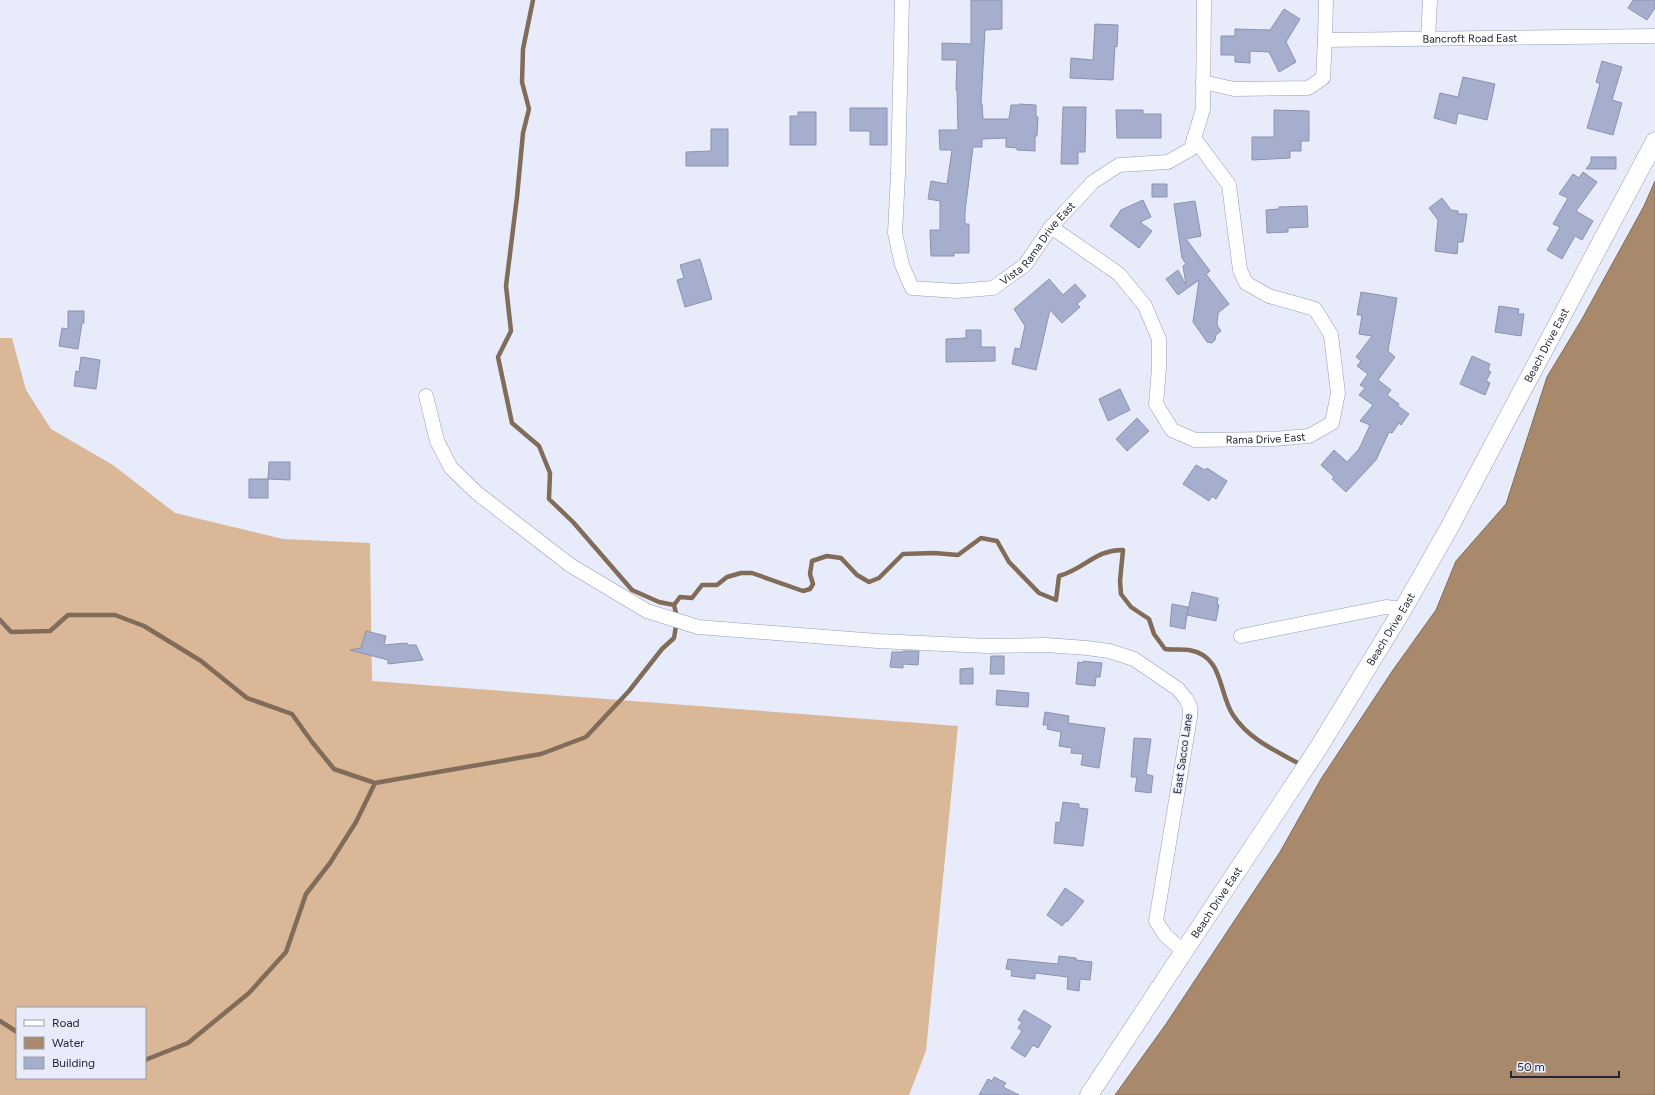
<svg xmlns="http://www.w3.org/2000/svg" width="1655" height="1095" font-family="Figtree,sans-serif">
<rect width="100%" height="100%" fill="#e8ecfa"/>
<!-- forest -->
<path fill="#d9b797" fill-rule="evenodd" d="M0 338H12L26 390 51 429 113 465 175 513 283 539 370 543 372 681 958 726 926 1051 909 1095H0ZM17 1008H145V1078H17Z"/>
<!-- water -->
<path fill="#a9896b" stroke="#816c5a" d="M1655 181V1095H1115L1166 1024 1280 852 1321 779 1393 670 1436 610 1456 561 1506 504 1547 377 1582 319 1644 206Z"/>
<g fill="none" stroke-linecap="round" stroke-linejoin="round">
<!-- stream -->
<path stroke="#816c5a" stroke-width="4.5" d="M533 0 523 49 522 82 529 109 523 133 517 197 506 286 511 331 498 357 512 423 539 446 550 473 549 499 573 522 632 590 659 602 674 605
M677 617 674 605 680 597 692 598 702 585H717L727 577 741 573H752L803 591 810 589 813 584 810 574 812 561 827 556 841 558 857 575 869 582 879 578 903 554 934 553 958 555 981 538 997 541 1009 562 1039 593 1056 600 1059 576C1084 569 1097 549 1123 550L1120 581 1121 594 1131 607 1149 619 1154 634 1165 649C1173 650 1182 649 1189 650 1224 656 1218 692 1233 715 1248 738 1272 749 1296 762
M0 620 11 632 50 631 68 615H115L144 626 201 661 247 698 292 714 312 742 334 769 375 783 541 754 586 737 629 691 662 649 674 638 676 626
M0 1021 17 1032
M145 1060 188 1043 249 993 286 952 306 894 330 863 356 822 375 783"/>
</g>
<!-- building -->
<path fill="#a5aecd" stroke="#8a93b1" d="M971 0H1002V29L985 30 981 104H982L983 119H1009L1011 105H1019V104L1036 105V117H1038L1037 136H1035V151L1017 150V148L1006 147V138L982 139V147H973L965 212V224H969V253H954V256H931L930 230H940V201L928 199 931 181 947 184 952 150H940L939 130H958L957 90H956L957 60H942V43L971 44Z
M1633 0H1655V8L1647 20 1628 8Z
M1284 9 1300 19 1286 42 1296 62 1279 72 1269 52 1250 51V63L1235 62V55H1221V36H1235V29L1270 30Z
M1095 24 1118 25 1117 47 1115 46 1113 80 1070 78 1071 58 1093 60Z
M1602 61 1622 67 1612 100 1622 103 1613 135 1587 128 1600 84 1596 82Z
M1463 77 1495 84 1487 120 1458 113 1456 124 1434 118 1440 93 1458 97Z
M1063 107H1086L1085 152H1078V164H1061Z
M850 108H887V145H870V131H850Z
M1116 110H1143V114H1161V138H1117Z
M1274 110 1309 111V141H1301V151H1290V158L1252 160V137H1274Z
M798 112H816V145H790V116H798Z
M711 129H728V166H686V152L711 151Z
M1591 157H1616V169H1586L1591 162Z
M1583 172 1597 182 1576 211 1593 221 1582 240 1575 236 1562 259 1547 250 1560 227 1553 224 1568 198 1559 194 1573 174 1579 178Z
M1152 184H1167V197H1152Z
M1442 198 1451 210 1458 211V214H1467L1463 242H1458L1457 254 1435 251 1438 220 1429 208Z
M1143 200 1151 217 1140 222 1152 231 1139 248 1110 226 1121 210Z
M1195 201 1201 236 1186 239 1210 271 1206 274 1229 304 1218 313 1217 325 1221 331 1216 335 1215 340 1212 343 1207 342 1193 322 1199 280 1178 295 1166 279 1178 270 1186 285 1183 266 1186 264 1182 258 1174 204Z
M1307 206 1308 227 1288 228V232L1267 233 1266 210 1279 209V207Z
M700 259 712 299 685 307 677 280 684 278 680 265Z
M1049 279 1063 295 1075 284 1086 296 1077 304 1080 307 1062 323 1050 310 1036 370 1012 364 1015 348 1020 349 1025 326 1014 309Z
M1361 292 1397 298 1388 351 1395 357 1378 380 1391 390 1387 395 1399 404 1398 406 1409 414 1401 425 1399 423 1392 433 1389 432 1376 460 1346 492 1332 479 1334 477 1321 465 1334 450 1347 462 1359 449 1370 425 1360 421 1373 405 1359 395 1365 388 1360 385 1368 374 1357 366 1361 361 1356 357 1372 336 1359 334 1362 315H1357Z
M1499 306 1519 309 1518 314H1524L1521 336 1495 332Z
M68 311H84V323H82L78 349 59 346 62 328 68 329Z
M966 330H981V347H995V361L946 362V339L966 338Z
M1472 356 1490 364 1488 370 1491 372 1486 381 1490 383 1485 395 1460 384Z
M81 357 100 360 96 389 74 386 76 371 79 372Z
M1120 389 1130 410 1108 421 1099 399Z
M1137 418 1149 431 1127 451 1116 439Z
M269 462H290V480L268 479Z
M1196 465 1205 470 1207 468 1227 481 1216 499 1212 496 1209 501 1183 484Z
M249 479H268V498H249Z
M1192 592 1218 598 1217 605H1219L1216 621 1187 615Z
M1172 604 1188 607 1185 629 1170 626Z
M366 631 386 636 384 645 407 643 408 645H416L423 660 388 664V660L350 650 361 648Z
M903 651H919L918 665 903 664V668L890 667 892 652H903Z
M991 656H1004V674H990Z
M1083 661 1102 663 1100 677H1096L1095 686 1076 684 1078 662 1083 663Z
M973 668V684H960V669Z
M997 690 1029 693 1028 707 996 705Z
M1045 712 1069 716 1068 723 1105 728 1099 768 1081 765 1083 754 1071 753 1072 748 1059 746 1061 732 1047 729 1048 725H1043Z
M1134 738 1151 739 1146 774 1153 776 1151 793 1135 791 1137 777H1131Z
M1063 802 1079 804V808L1088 809 1083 846 1054 843 1056 822 1060 823Z
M1065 888 1084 901 1067 922 1066 921 1062 926 1047 915Z
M1059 956 1076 958V960L1092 962 1090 980 1080 979 1079 991 1067 989 1068 977 1035 973V979L1011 976 1012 970 1006 969 1008 959 1058 964Z
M1024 1010 1051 1026 1038 1048 1033 1045 1025 1057 1011 1048 1022 1031 1018 1028 1022 1022 1018 1020Z
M994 1077 1006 1083 1003 1087 1019 1095H979L988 1079 992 1081Z"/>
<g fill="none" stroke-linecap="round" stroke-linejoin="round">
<!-- minor casing -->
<g stroke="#949cbb" stroke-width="15">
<g id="minor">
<path id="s1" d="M902 0 898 174 895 233 902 265 912 288 957 291 993 288 1025 265 1051 227 1093 182 1119 165 1168 162 1191 149 1203 109 1204 0"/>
<path id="s2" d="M1326 0 1325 40 1655 36"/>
<path d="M1428 39 1430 0"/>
<path d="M1203 82 1234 89 1308 88 1323 78 1325 40"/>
<path id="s3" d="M1051 227 1119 274 1145 306 1159 339V368L1156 404 1172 430 1195 440 1273 439 1309 436 1332 423 1338 393 1331 335 1315 309 1269 296 1246 283 1240 270 1229 185 1194 138"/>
<path d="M426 396 437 441 451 468 477 493 570 565 647 611 698 627 877 641 988 646 1046 645 1087 648 1109 651 1134 659 1178 689 1186 699 1190 707V717L1156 921 1165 935 1184 952"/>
<path d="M1241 636 1386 607 1403 609"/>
</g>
</g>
<!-- major casing -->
<g stroke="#949cbb" stroke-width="19">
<g id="major">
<path id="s4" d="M1089 1095 1319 747 1403 609 1448 530 1655 141"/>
</g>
</g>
<!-- minor -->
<use href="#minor" stroke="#fff" stroke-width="14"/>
<!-- major -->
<use href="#major" stroke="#fff" stroke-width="18"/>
</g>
<g text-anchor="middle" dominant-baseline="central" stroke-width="3" stroke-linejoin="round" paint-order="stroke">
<!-- street labels -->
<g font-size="11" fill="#242733" stroke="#e8ecfa">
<text stroke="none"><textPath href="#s2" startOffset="185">Bancroft Road East</textPath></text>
<text stroke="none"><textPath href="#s1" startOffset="436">Vista Rama Drive East</textPath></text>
<text stroke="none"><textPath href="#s4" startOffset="879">Beach Drive East</textPath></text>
<text stroke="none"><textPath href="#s3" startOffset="351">Rama Drive East</textPath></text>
<text stroke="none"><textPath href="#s4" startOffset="555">Beach Drive East</textPath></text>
<text transform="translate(1183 754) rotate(-82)">East Sacco Lane</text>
<text stroke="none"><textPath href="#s4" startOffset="231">Beach Drive East</textPath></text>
</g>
</g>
<!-- legend -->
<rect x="16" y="1007" width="130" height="72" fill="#e8ecfa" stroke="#9a9daa"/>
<rect x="24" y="1020" width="20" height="6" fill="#ffffff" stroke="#9a9daa"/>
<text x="52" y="1027" font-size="12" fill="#242733">Road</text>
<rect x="24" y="1037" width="20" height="12" fill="#a9896b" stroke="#9a9daa"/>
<text x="52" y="1047" font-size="12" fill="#242733">Water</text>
<rect x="24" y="1057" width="20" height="12" fill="#a5aecd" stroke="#9a9daa"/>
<text x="52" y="1067" font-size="12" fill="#242733">Building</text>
<!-- scale -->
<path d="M1511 1071v6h108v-6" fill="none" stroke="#242733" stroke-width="2"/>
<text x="1517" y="1071" font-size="12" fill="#242733" stroke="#e8ecfa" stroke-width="3" paint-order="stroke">50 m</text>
</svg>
